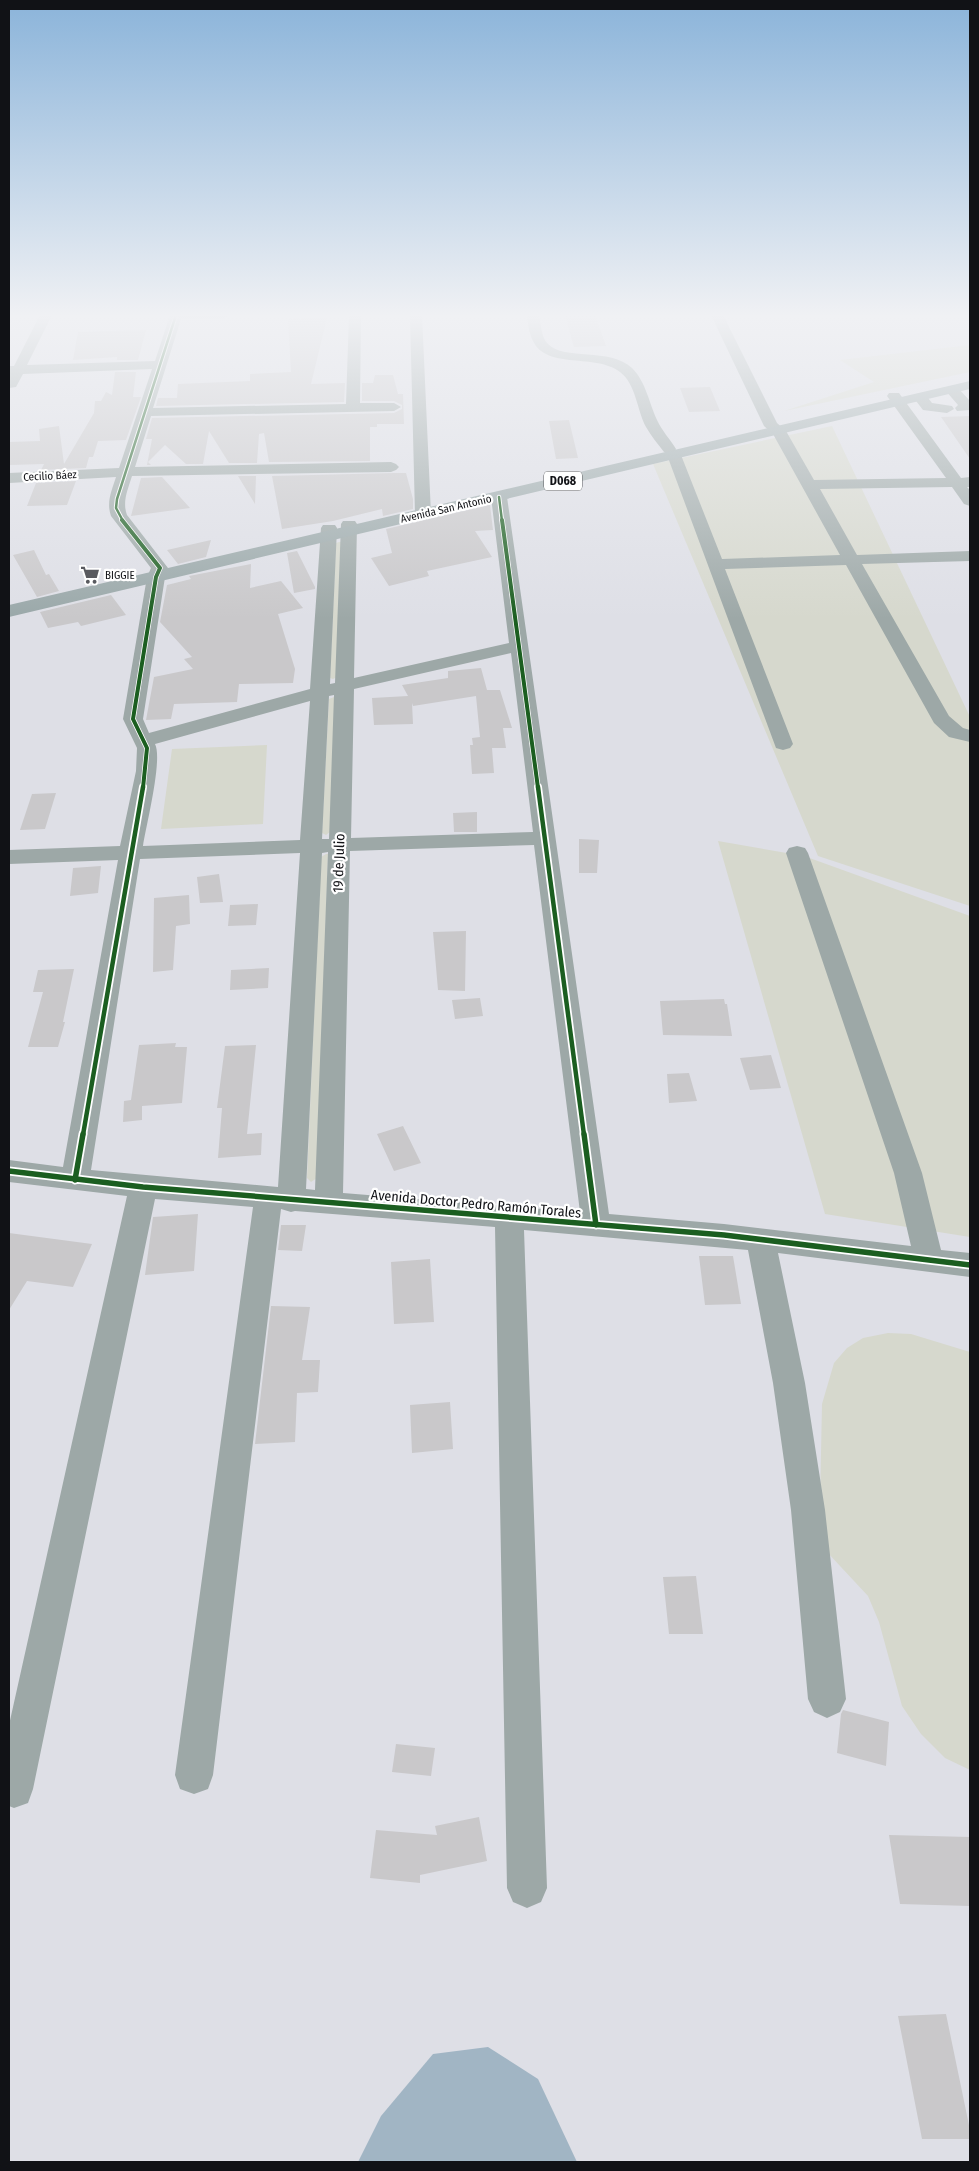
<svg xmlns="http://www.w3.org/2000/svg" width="979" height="2171" font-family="'Fira Sans Condensed',sans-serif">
<rect width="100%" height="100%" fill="#dedfe6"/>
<!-- green -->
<path fill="#d6d8cd" d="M970 345V372L784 411 874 382 840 360Z
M832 426 970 717V906L818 856 653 464Z
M339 542H341L337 677 333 679 330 678 336 543Z
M334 697H336L330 832 326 835 322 833 329 699Z
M267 745 263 824 161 829 172 749Z
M718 841 804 856 970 916V1237L825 1214Z
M326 854H328L317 1178 311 1182 307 1178 321 857Z
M888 1333 911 1334 970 1352V1770L945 1758 921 1734 902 1706 879 1622 868 1596 827 1552 820 1503 822 1404 834 1363 847 1348 863 1338Z"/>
<!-- water -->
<path fill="#a1b5c4" d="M488 2047 538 2079 577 2162H358L381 2116 433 2054Z"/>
<!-- building -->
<path fill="#c9c8ca" d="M595 315 606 346 574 347 565 316Z
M327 318 311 384 345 383 344 402 156 406 158 398H177L178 384 250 381V374L291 372 288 319Z
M146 330 138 360H117V357L73 360 78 332Z
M115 372H136L133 397H141L126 440 98 441 93 457H89L86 468 41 470 44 464 9 465V442L40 441 39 429 59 426 64 464 94 413 95 401H101L106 392 112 395Z
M375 375H393L398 394H403L404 424H377V427H370V461L269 462 264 433 259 434 257 463H229L209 431 203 464H186L165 445 148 462 151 465H147L152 439H146L152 418 394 413 402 409V405L394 401H362V383H373Z
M710 387 720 411 689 412 680 388Z
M970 416V459L941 417Z
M569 420 578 458 556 459 549 421Z
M395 473H406L413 499V509L383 516 382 509 333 521 282 529 272 476Z
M238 476H256L255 504Z
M162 477 190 508 131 516 141 478Z
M76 481 67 505 27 506 36 483Z
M490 505 493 530 475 531 492 557 427 571 429 576 389 586 371 558 392 553 386 529Z
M211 540 206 557 178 564 167 550Z
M34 550 46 575 49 574 59 591 37 597 13 555Z
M297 551 315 587V589L294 593 287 553Z
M251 564 250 588 281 581 303 608 278 614 295 669 293 683 239 684 237 702 174 704 171 719 146 720 154 677 193 669 184 659 192 657 160 622 167 585 191 579 189 576Z
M111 595 126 615 81 626 78 622 48 628 40 612Z
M481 668 487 690H500L512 728H503L506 748H492L494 773 472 774 470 745H473L472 738 480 737 476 696 413 706 412 703 413 724 374 725 372 698 408 696 402 685 448 678V671Z
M56 793 45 829 20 830 32 794Z
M477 812V832H454L453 813Z
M579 839 599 840 597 873H579Z
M101 866 98 893 70 896 73 868Z
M219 874 223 902 200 903 197 877Z
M189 895 190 924 176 926 173 970 153 972 154 898Z
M258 904 256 925 228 926 230 905Z
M466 931 465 991 438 990 433 932Z
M269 968 268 988 230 990 231 970Z
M74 969 63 1022H65L58 1047H28L43 992H33L38 970Z
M480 998 483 1016 455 1019 452 1000Z
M724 999 725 1004H727L732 1036 663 1035 660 1001Z
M176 1043 175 1047H187L182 1103 142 1106V1120L123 1122 124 1101 131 1100 139 1045Z
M256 1045 247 1134 262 1133 261 1155 218 1158 222 1108H217L225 1046Z
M771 1055 781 1088 750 1090 740 1058Z
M689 1073 697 1101 669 1103 667 1074Z
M403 1126 421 1163 394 1171 377 1134Z
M198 1214 194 1271 145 1275 153 1217Z
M281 1225H306L302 1251 278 1250Z
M9 1233 92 1244 73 1287 27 1281 9 1310Z
M699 1256H733L741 1304 705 1305Z
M430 1259 434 1322 394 1324 391 1262Z
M271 1306 310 1307 302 1360H320L318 1392 297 1393 295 1442 255 1444Z
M450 1402 453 1449 412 1453 410 1405Z
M696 1576 703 1634H669L663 1577Z
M843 1710 889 1722 886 1766 837 1753 841 1714Z
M396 1744 435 1748 431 1776 392 1772Z
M479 1817 487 1861 420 1875V1883L370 1878 376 1830 437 1835 435 1826Z
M889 1835 970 1837V1906L900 1904Z
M946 2014 970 2130V2139H922L898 2016Z"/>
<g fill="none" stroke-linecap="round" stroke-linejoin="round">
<!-- minor -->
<path fill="#9da8a7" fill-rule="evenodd" d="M40 315H52L27 365 155 361 170 315H229L223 319H181L153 408 346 404 349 315H361L360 403H394L401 407 394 411 151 416 135 467 391 462 396 464 399 467 396 470 391 472 132 476C128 489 122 502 127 515L168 568 165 577 143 719 149 733 310 689 321 528 323 525H335L337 528 330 684 335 683 341 524 343 521H355L357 524 354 678 509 643 491 497 493 494H505L507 497 609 1214 724 1224 911 1246 894 1173 786 853 789 848 797 846 805 848 808 853 922 1173 941 1250 970 1253V1277L778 1253 805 1383 825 1510 846 1699 840 1712 827 1718 814 1712 808 1699 791 1510 773 1383 748 1250 524 1230 547 1888 541 1902 527 1908 513 1902 507 1888 495 1227 295 1211 291 1212 281 1209 213 1775 208 1789 194 1794 180 1789 175 1775 253 1207 155 1199 33 1789 28 1803 14 1808 9 1806V1725L127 1196 9 1182V1160L63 1167 118 860 9 864V850L120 846 136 771 137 748 123 719 147 577 151 568 111 516C106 502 112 490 116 477L9 483V473L119 468 152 369 23 374 16 387 9 388V366H14ZM511 653 533 832 351 838 354 689ZM334 695 329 839H322L329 696ZM310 701 300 840 143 846C146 826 163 759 155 744ZM534 845 580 1212 343 1193 350 851ZM328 852 315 1190 306 1189 322 853ZM300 853 278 1187 91 1170 140 859Z
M410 315H422L431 514 429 517H417L415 514Z
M527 315H539C541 323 541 338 548 344 564 361 610 347 632 368 646 382 649 403 657 420 662 431 670 439 676 449L675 451 681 455 722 559 840 555 773 434 764 426 711 315H723L777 423 786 431 814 480 946 478 887 396 889 393H899L961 478 970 477V487H967L970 490V506L964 504 952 487 820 489 857 555 970 551V561L862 564 949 716 963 728 970 730V742L949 737 934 723 846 565 725 569 793 744 790 748 783 750 776 748 667 455 668 453 664 452C658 444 651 436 646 427 637 410 636 384 620 372 596 353 547 370 533 341 529 333 528 324 527 315Z
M952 386 957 387 970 401V410L957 411 955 408 958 405 945 390Z
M920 393 925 394 932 403 952 406 954 409 947 413 923 410 913 397Z"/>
<!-- major -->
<path fill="#9aa8a9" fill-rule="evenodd" d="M970 381V389L9 617V605Z"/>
<!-- cycleway-far3 casing -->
<g stroke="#fff" stroke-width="4.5">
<path id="cycleway-far3" d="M499 497 502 521
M123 521 116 508 117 499 176 315"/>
</g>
<!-- cycleway-far2 casing -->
<g stroke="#fff" stroke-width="5.5">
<path id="cycleway-far2" d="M122 520 160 568 156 577 133 719 147 748 143 788
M502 520 538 788"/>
</g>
<!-- cycleway-far1 casing -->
<g stroke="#fff" stroke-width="8">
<path id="cycleway-far1" d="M538 787 584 1135
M83 1135 143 787"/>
</g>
<!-- cycleway casing -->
<g stroke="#fff" stroke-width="9">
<path id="cycleway" d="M584 1134 596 1225
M9 1171 143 1187 724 1235 970 1265
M75 1180 83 1134"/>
</g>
<!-- cycleway-far3 -->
<use href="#cycleway-far3" stroke="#1b5e20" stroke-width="2.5"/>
<!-- cycleway-far2 -->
<use href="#cycleway-far2" stroke="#1b5e20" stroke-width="4"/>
<!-- cycleway-far1 -->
<use href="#cycleway-far1" stroke="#1b5e20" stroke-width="4.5"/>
<!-- cycleway -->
<use href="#cycleway" stroke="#1b5e20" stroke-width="5.5"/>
</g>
<!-- sky -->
<linearGradient id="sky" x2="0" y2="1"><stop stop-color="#8bb4da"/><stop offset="0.51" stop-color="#f0f1f4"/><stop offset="1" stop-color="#f0f1f4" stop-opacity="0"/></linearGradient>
<rect width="979" height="619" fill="url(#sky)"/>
<!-- icons -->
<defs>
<g id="supermarket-bare" transform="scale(1.5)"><path d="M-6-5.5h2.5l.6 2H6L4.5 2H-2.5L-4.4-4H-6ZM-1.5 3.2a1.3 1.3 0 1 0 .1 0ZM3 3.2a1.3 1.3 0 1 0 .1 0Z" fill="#595a5f" stroke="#fff" stroke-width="2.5" paint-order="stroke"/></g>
</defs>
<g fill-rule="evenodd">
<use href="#supermarket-bare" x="90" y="575"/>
</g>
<g text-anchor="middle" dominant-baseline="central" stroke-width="4.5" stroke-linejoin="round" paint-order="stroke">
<!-- far-street labels -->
<g font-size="11" fill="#111216" stroke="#fff">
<text transform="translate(50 476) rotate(-3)">Cecilio Báez</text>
<text transform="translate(446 509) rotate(-13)">Avenida San Antonio</text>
</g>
<!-- far-poi labels -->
<g font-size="11" fill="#111216" stroke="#fff" text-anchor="start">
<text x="105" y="575">BIGGIE</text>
</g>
<!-- shield labels -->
<rect fill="#fff" stroke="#58595c" stroke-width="1" x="544" y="471.5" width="38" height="19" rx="4"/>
<g font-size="12" font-weight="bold" fill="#111216">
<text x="563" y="481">D068</text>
</g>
<!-- street labels -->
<g font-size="14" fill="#111216" stroke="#fff">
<text transform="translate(339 863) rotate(-88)">19 de Julio</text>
<text transform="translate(476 1204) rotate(5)">Avenida Doctor Pedro Ramón Torales</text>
</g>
</g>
<!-- border -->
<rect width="979" height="2171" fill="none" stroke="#111216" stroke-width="20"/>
</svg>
